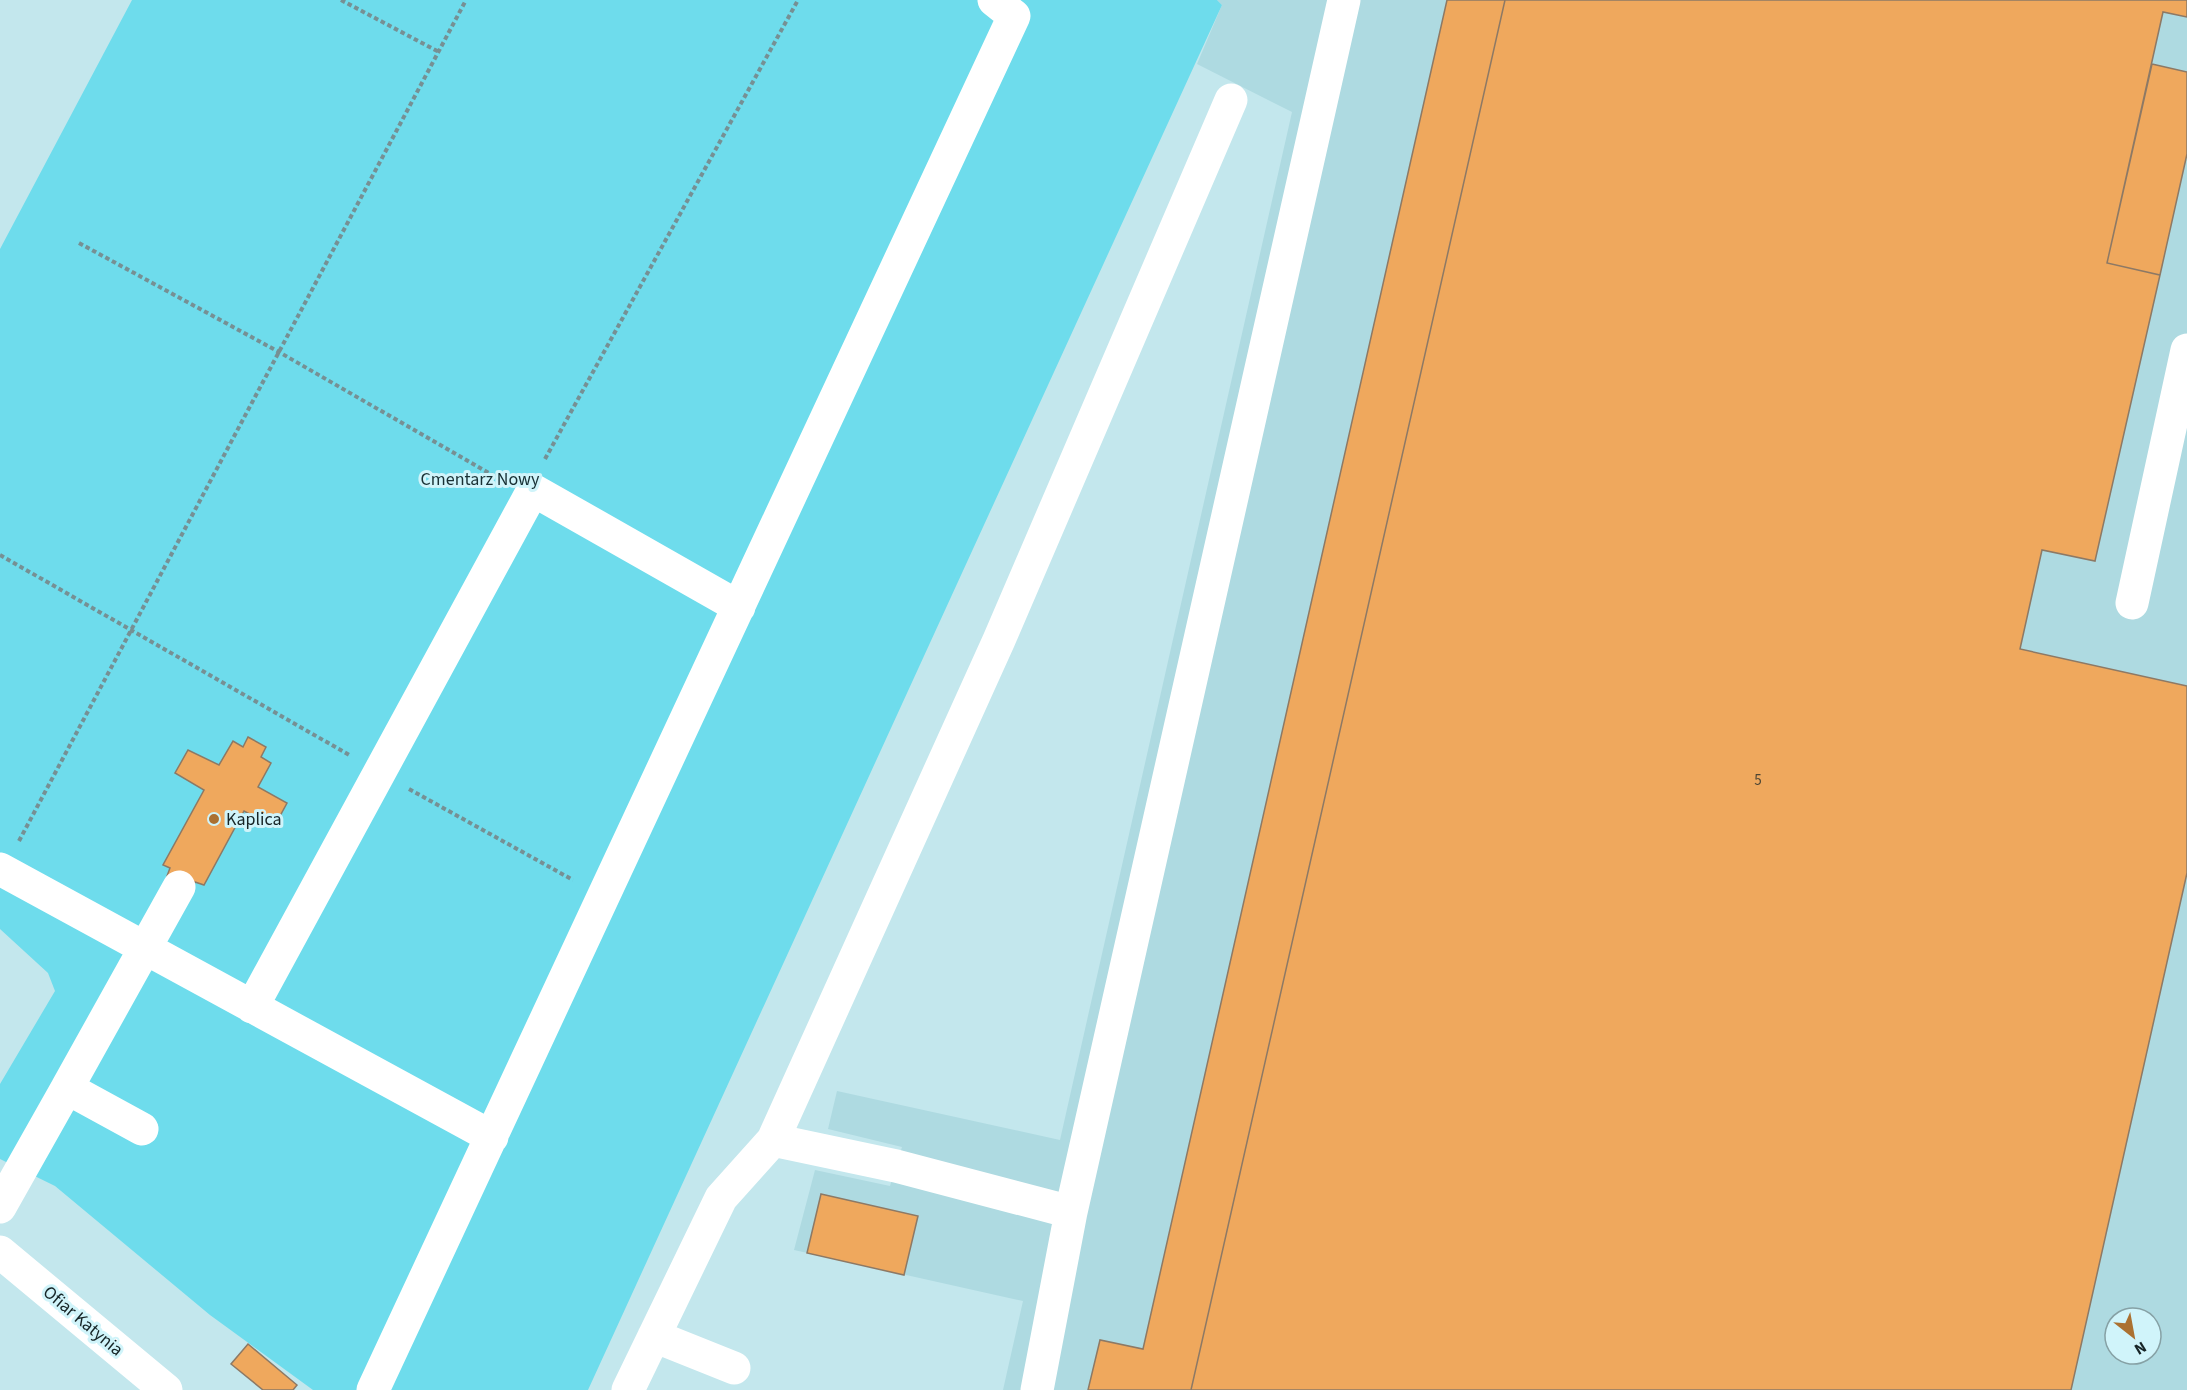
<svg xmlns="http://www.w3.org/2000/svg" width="2187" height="1390" font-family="'Source Sans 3',sans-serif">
<rect width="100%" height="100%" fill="#c3e7ed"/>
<!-- built -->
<path fill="#aedae1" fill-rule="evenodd" d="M1217 0H2187V1390H1003L1023 1301 794 1250 815 1170 890 1186 902 1147 828 1129 837 1091 1060 1140 1292 112 1197 64 1222 5ZM2115 1318H2151V1354H2115Z"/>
<!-- green -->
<path fill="#6edcec" d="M132 0H1217L1222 5 588 1390H313L210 1315 55 1186 0 1159V1084L55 991 48 973 0 929V249Z"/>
<!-- building -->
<path fill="#efa85d" stroke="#8d7965" stroke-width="1.5" d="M1447 0H1505L1191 1390H1088L1100 1340 1143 1349Z
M1505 0H2187V17L2163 12 2107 263 2160 275 2095 561 2042 550 2020 649 2187 686V873L2071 1390H1191Z
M2152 64 2187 72V154L2160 275 2107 263Z
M248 737 266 747 261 757 271 763 258 787 287 803 274 827 244 811 204 885 195 882 192 888 167 876 170 868 163 865 204 790 175 773 188 750 219 765 233 741 243 747Z
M821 1194 918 1216 904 1275 807 1253Z
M248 1344 297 1385 293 1390H263L231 1364Z"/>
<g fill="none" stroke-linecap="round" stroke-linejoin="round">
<!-- path -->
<path stroke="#769094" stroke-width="4" stroke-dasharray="4.5 3" stroke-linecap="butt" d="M341 0 439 52
M79 243 279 352 499 479
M545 459 798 0
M0 555 351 756
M409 789 573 880
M19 841 466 0"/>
<!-- minor -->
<path stroke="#fff" stroke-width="33" d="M2132 603 2187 350
M0 869 492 1137
M252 1007 533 490 739 607
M67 1088 179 887
M773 1140 896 1166 1071 1212
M0 1207 67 1088 142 1129
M0 1252 166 1390
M654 1336 734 1368
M373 1390 1014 16 994 0
M628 1390 721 1198 773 1140 999 640 1231 100
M1037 1390 1071 1212 1344 0"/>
</g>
<!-- markers -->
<circle fill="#ab7131" stroke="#d0f4fa" stroke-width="2" cx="214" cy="819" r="6"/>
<g text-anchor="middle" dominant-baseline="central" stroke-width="6" stroke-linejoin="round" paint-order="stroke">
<!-- number labels -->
<g font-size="15" fill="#4c4534">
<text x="1758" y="780">5</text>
</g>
<!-- park labels -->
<g font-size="18" fill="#183034" stroke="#d0f4fa">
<text x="480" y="479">Cmentarz Nowy</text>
</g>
<!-- poi labels -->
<g font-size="18" fill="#162426" stroke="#d0f4fa" text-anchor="start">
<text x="226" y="819">Kaplica</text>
</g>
<!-- street labels -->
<g font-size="18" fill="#162426" stroke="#d0f4fa">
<text transform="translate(83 1321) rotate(40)">Ofiar Katynia</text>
</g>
</g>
<!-- north arrow -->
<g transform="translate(2133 1336) rotate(149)"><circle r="28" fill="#d0f4fa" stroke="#86a1a5" stroke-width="1.5"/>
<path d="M0-4.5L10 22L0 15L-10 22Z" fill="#ab7131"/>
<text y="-9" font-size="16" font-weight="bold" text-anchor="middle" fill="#162426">N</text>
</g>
</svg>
